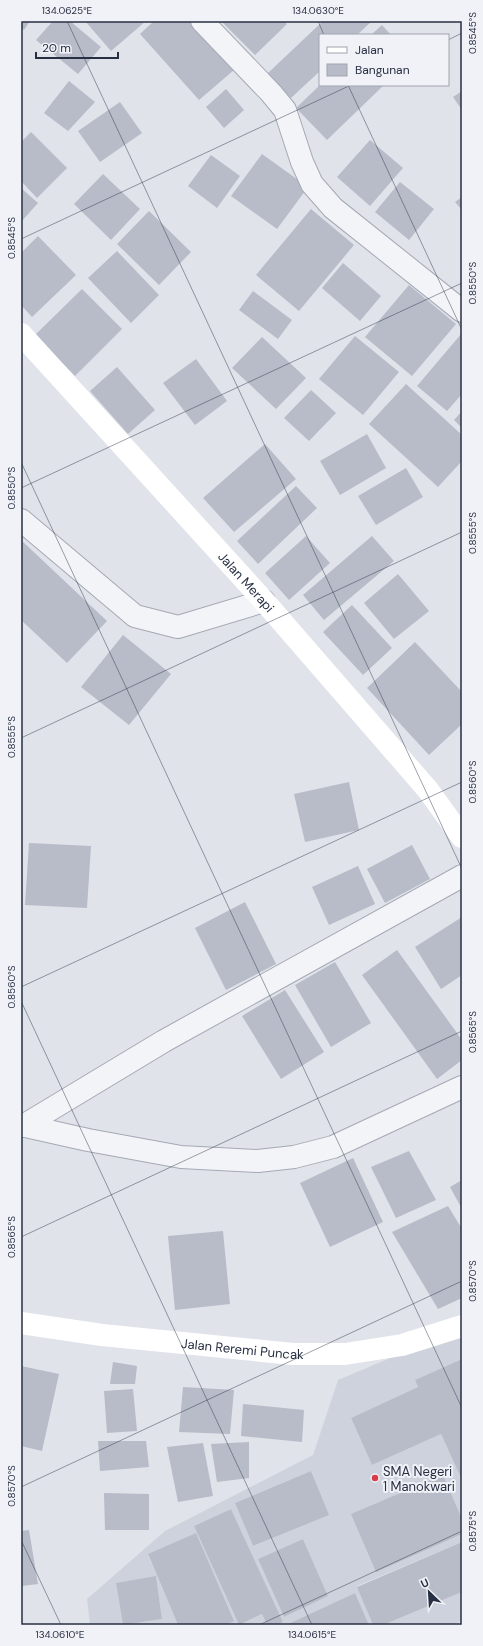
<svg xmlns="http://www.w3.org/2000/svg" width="483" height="1646" font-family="'DM Sans',sans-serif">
<rect width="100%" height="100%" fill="#e0e3ea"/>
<!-- built -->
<path fill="#ced2dc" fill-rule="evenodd" d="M462 1328V1359L415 1380 418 1387 351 1418 372 1465 441 1434 462 1480V1519L443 1475 376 1571 462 1534V1542L357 1586 373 1625H369L355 1593 286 1625H277L283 1622 231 1509 194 1526 239 1625 262 1614 267 1625H225L196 1533 148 1555 178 1625H125L162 1619 156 1577 116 1583 123 1625H90L87 1599 165 1531 313 1455 338 1380ZM311 1471 328 1515 253 1546 235 1503ZM303 1539 328 1596 284 1617 258 1559Z
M462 1592V1621L452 1625H383Z"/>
<!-- building -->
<path fill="#b7bcc8" d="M21 21H30L24 30 21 28Z
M53 21H70L101 47 78 74 36 40Z
M85 21H146L111 51Z
M154 21H191L234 70 199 100 140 34Z
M221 21H284L287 24 255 55Z
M323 21H372L357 35H320V71L291 98 267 74Z
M382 25 391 35H371Z
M69 81 95 102 68 131 44 113Z
M320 85H384L327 140 296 108Z
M226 89 244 110 224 128 206 107Z
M462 91V110L453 97Z
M120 102 142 133 100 162 78 131Z
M31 132 67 168 37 198 21 181V142Z
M370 140 403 168 370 206 337 177Z
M262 154 308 187 277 229 231 196Z
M211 155 240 176 217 208 188 186Z
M103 174 140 209 111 240 74 204Z
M400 182 434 209 409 240 375 212Z
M21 188 38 203 21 222Z
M462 197V210L455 202Z
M311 209 354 245 299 311 256 275Z
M149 211 191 252 159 285 117 244Z
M38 236 76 275 32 317 21 305V253Z
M117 251 159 295 131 323 88 278Z
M343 263 381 296 360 321 322 288Z
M409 285 456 324 412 376 365 337Z
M82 289 122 329 75 376 35 335Z
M253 291 292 320 278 339 239 310Z
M462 333V394L447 411 417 386Z
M355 336 399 372 363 415 319 379Z
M262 337 306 378 276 409 232 368Z
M196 359 227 401 195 425 163 383Z
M117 367 155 410 128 434 90 391Z
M406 384 462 435V461L438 487 369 424Z
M311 390 336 413 309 441 284 418Z
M462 411V428L454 420Z
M367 434 386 468 340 495 320 461Z
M265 444 296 479 234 532 203 498Z
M406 468 423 497 376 525 358 496Z
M296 486 317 508 258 564 237 541Z
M306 536 330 563 289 600 265 573Z
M372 536 394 561 324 620 303 595Z
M21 540 107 621 67 663 21 620Z
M398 574 429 611 394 639 364 603Z
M352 605 392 648 363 675 323 632Z
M123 635 171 674 129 725 81 687Z
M415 642 462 692V724L429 755 367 688Z
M349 782 359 830 305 842 294 794Z
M29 843 91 846 87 908 25 905Z
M412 845 430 879 385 903 367 869Z
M358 866 375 904 329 925 312 887Z
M245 902 276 964 226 990 195 928Z
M462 917V975L441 989 415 947Z
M397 950 462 1040V1060L437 1079 362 975Z
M335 962 371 1023 331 1047 295 985Z
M285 990 324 1052 281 1079 242 1016Z
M409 1151 436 1200 396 1218 371 1167Z
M353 1158 383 1222 330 1247 300 1183Z
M462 1180V1209L450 1187Z
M448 1206 462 1229V1298L438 1309 392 1232Z
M223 1231 230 1304 175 1310 168 1236Z
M462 1359V1480L441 1434 372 1465 351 1418 418 1387 415 1380Z
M113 1362 137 1366 135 1384H110Z
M21 1366 59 1374 42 1451 21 1446Z
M183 1387 234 1390 230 1434 179 1432Z
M133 1389 137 1431 107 1433 104 1391Z
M243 1404 304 1410 302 1442 241 1436Z
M98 1441H146L149 1467 100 1471Z
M249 1442V1478L217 1482 211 1444Z
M203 1443 213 1496 178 1502 167 1447Z
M311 1471 329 1515 253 1546 235 1503Z
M443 1475 462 1519V1534L376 1572 351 1514Z
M104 1493 149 1494V1530H105Z
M231 1509 283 1622 277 1625H267L262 1614 239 1625 194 1526Z
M29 1530 38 1584 21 1586V1531Z
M196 1533 234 1621 225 1625H178L148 1554Z
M303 1539 328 1596 284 1617 258 1559Z
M462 1542V1592L383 1625H373L357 1587Z
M156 1576 162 1619 123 1625 116 1583Z
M355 1593 369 1625H286Z"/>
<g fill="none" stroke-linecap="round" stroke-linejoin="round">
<!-- street casing -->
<g stroke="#a5a9b5" stroke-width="24">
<path id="street" d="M202 21 271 93 285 110 302 162 312 184 333 208 462 311
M21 520 135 616 178 627 264 601
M21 1125 88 1140 181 1157 258 1161 294 1157 333 1147 462 1087
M23 1126 164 1041 462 876"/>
</g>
<!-- street -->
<use href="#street" stroke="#f3f4f8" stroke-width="22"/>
<!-- secondary -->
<g stroke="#fff" stroke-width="22">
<path id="s1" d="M21 334 264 601 428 790 462 837"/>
<path id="s2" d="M21 1323 102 1335 293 1354H345L402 1345 462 1326"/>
</g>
</g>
<!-- ticks -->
<path fill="none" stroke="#272f43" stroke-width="1" stroke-opacity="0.45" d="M67 21 462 869M318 21 324 35M448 40 462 33M348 85 462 330M21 239 351 85M21 462 462 1408M21 488 462 283M21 738 462 532M21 987 462 782M21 1001 312 1625M21 1237 462 1031M21 1487 462 1281M21 1540 61 1625M259 1625 462 1531"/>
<!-- markers -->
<circle fill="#d83c49" stroke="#f0f2f7" stroke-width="1.5" cx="375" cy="1478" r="4"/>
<g text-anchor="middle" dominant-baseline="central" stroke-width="4" stroke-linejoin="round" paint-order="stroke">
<!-- street labels -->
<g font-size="13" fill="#272f43" stroke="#f0f2f7">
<text stroke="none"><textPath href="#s1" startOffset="335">Jalan Merapi</textPath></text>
<text stroke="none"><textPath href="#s2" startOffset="223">Jalan Reremi Puncak</textPath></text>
</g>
<!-- poi labels -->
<g font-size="13" fill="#272f43" stroke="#f0f2f7" text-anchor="start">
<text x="383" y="1471">SMA Negeri<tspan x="383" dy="15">1 Manokwari</tspan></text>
</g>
</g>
<!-- border -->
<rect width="483" height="1646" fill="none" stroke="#f0f2f7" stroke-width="44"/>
<!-- legend -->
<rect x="319" y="34" width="130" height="52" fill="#f0f2f7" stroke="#a0a4af"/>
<rect x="327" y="47" width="20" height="6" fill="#ffffff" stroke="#a0a4af"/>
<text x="355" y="54" font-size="12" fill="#272f43">Jalan</text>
<rect x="327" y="64" width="20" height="12" fill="#b7bcc8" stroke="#a0a4af"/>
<text x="355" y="74" font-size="12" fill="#272f43">Bangunan</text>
<!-- north arrow -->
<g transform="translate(429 1592) rotate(335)" stroke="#f0f2f7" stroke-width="3" paint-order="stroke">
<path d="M0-3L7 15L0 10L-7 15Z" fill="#272f43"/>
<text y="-6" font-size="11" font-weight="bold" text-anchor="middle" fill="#272f43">U</text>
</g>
<!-- scale -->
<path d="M36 52v6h82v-6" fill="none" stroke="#272f43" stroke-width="2"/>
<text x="42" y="52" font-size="12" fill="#272f43" stroke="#f0f2f7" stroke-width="3" paint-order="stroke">20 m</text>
<rect x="22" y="22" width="439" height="1602" fill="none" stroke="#272f43" stroke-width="1.5"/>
<g font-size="10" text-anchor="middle" fill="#272f43">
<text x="67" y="14">134.0625°E</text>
<text x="318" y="14">134.0630°E</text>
<text transform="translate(472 33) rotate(-90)" y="4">0.8545°S</text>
<text transform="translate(11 238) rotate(-90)" y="4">0.8545°S</text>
<text transform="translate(472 283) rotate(-90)" y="4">0.8550°S</text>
<text transform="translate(11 488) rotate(-90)" y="4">0.8550°S</text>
<text transform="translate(472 533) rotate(-90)" y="4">0.8555°S</text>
<text transform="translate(11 737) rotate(-90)" y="4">0.8555°S</text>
<text transform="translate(472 782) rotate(-90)" y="4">0.8560°S</text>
<text transform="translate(11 987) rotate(-90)" y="4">0.8560°S</text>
<text transform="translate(472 1032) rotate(-90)" y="4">0.8565°S</text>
<text transform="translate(11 1237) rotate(-90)" y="4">0.8565°S</text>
<text transform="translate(472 1281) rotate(-90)" y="4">0.8570°S</text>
<text transform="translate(11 1486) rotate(-90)" y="4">0.8570°S</text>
<text transform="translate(472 1531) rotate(-90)" y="4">0.8575°S</text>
<text x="60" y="1638">134.0610°E</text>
<text x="312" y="1638">134.0615°E</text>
</g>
</svg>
